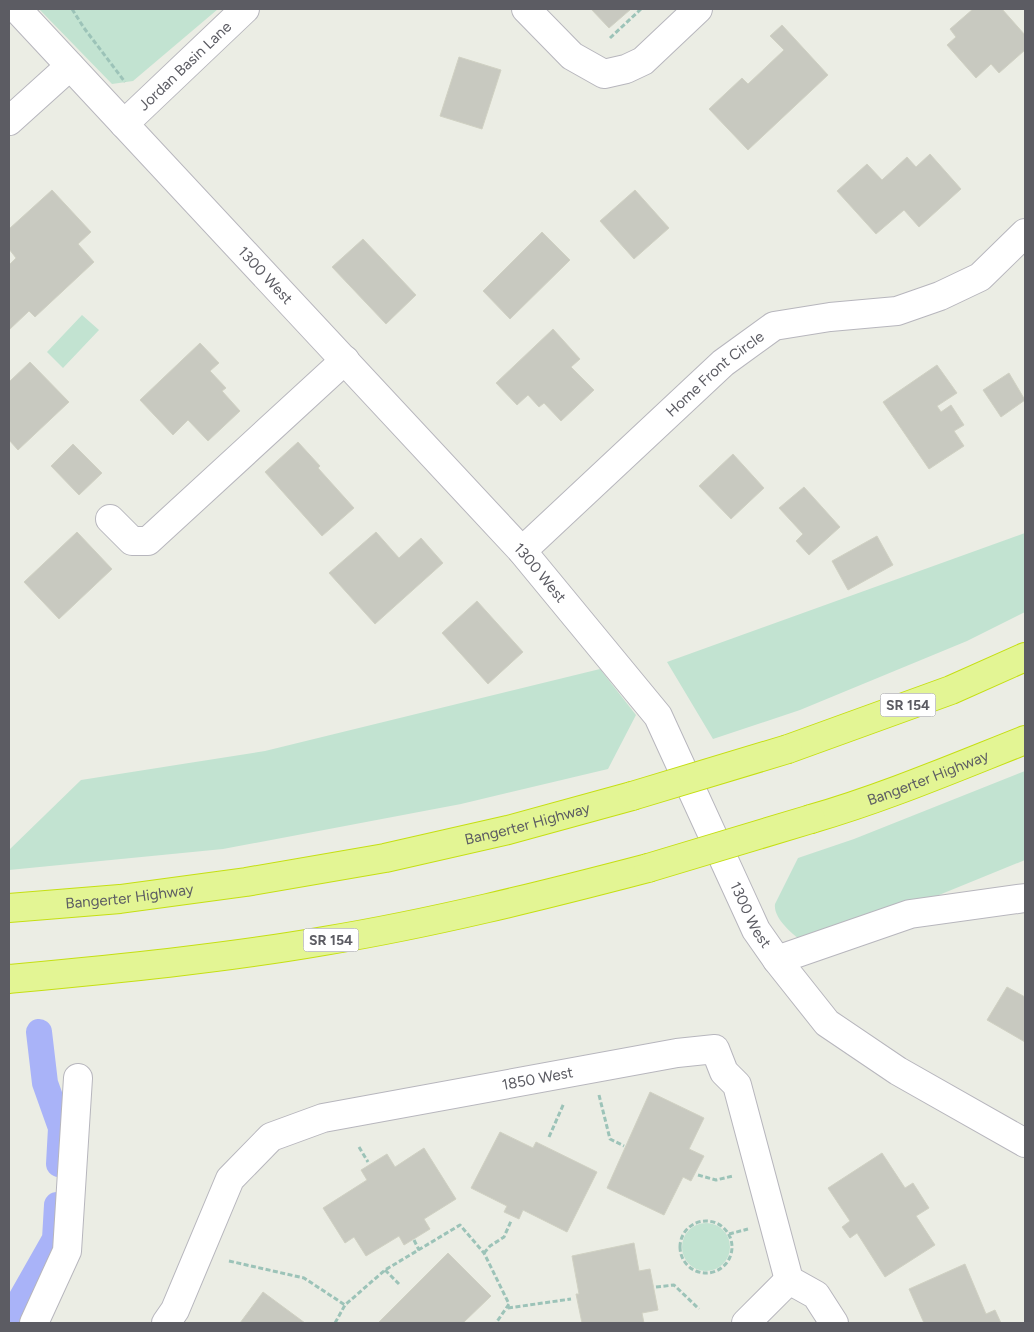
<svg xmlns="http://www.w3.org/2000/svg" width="1034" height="1332" font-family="Figtree,sans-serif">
<rect width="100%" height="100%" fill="#ebede4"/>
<!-- green -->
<path fill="#c2e3d1" d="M39 9H218L133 81 112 84Z
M82 315 99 330 63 368 47 352Z
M1025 533V612L967 641 800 710 713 739 667 662Z
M600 669 636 715 608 769 461 804 223 849 9 870V850L81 780 265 751Z
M1025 771V860L939 895 804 943C794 935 773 919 775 904L798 858 854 839Z
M682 1247a24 24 0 1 1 48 0a24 24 0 1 1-48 0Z"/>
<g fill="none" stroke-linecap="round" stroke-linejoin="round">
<!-- canal -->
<path stroke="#a9b3f8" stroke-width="26" d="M39 1032 45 1083 61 1128 59 1164
M9 1320 55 1239 57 1205"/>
</g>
<!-- building -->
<path fill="#c8c9c0" stroke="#d0d1c3" d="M591 9H631L609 28Z
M973 9H1002L1025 35V50L999 73 991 64 976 78 947 45 956 37 950 29Z
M782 25 828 75 748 150 709 109 742 78 748 84 784 50 770 36Z
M459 57 501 70 482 129 440 116Z
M930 154 961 189 919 227 904 210 876 234 837 191 867 164 882 180 907 157 916 167Z
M52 190 91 232 78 244 94 262 35 317 29 311 9 330V265L16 258 9 249V229Z
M635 190 669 228 634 259 600 221Z
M542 232 570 260 510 319 483 291Z
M363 239 416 295 386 324 332 267Z
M553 329 580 359 571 367 594 390 561 421 544 403 539 407 528 395 517 405 496 383Z
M200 343 219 363 210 371 226 388 222 391 240 411 208 441 188 420 173 435 140 400Z
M30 362 69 402 18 450 9 440V382Z
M937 365 957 393 937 406 941 412 951 405 964 425 954 431 964 446 929 469 883 402Z
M1009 373 1025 400 1001 417 983 390Z
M298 442 320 466 318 468 354 508 322 536 265 472Z
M73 444 102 473 79 495 51 466Z
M733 454 764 488 731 519 699 486Z
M804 487 840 527 809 555 796 541 803 534 779 508Z
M77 532 112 569 59 619 24 582Z
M376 532 399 558 421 538 443 563 375 624 329 573Z
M877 536 893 565 848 590 832 561Z
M477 601 523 652 488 684 442 633Z
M1007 987 1025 997V1042L987 1020Z
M650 1092 704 1118 689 1149 704 1156 691 1181 683 1177 664 1215 607 1188Z
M500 1132 533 1148 536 1142 597 1172 567 1232 523 1210 519 1219 504 1212 507 1206 471 1188Z
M424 1148 456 1199 424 1219 430 1229 404 1245 399 1236 366 1256 354 1237 345 1243 323 1208 367 1180 361 1170 387 1154 395 1167Z
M882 1153 905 1188 913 1183 929 1208 916 1216 935 1245 885 1277 857 1233 850 1238 842 1227 850 1221 828 1188Z
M634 1243 639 1271 650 1269 658 1310 642 1313 644 1323H582L576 1294H579L572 1256Z
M448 1253 491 1296 463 1323H378Z
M965 1264 986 1314 995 1310 1001 1323H924L909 1289Z
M263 1292 305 1323H240Z"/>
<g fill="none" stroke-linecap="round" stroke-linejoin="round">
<!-- minor casing -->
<g stroke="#b7b6bd" stroke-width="30">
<g id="minor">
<path id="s1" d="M17 9 522 551 658 716 756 930 777 960 827 1023 898 1071 1025 1143"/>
<path d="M526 9 572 56 604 74 626 69 643 61 698 9"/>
<path d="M9 121 70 66"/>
<path id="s2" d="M124 124 245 9"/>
<path d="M110 519 132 541H148L345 360"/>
<path id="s3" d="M522 551 723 363 774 326 830 317 897 311 940 296 980 277 1025 233"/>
<path d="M777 960 910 914 1025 898"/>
<path d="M34 1323 67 1251 78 1078"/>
<path id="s4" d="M166 1323 175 1310 230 1179 271 1137 323 1118 677 1053 715 1049 724 1072 737 1085 789 1280 816 1295 834 1323"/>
<path d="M746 1323 789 1280"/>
</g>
</g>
<!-- highway casing -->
<g stroke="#c5df12" stroke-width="30">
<g id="highway">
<path d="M788 749 951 690 1025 657"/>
<path id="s5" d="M811 819C884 798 954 768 1025 740"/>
<path id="s6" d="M9 908 120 899 246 882 385 858 508 830 632 796"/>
<path d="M9 979C114 969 220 959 324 941 433 923 541 896 648 868"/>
</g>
</g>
<!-- path -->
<path stroke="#9cc3b8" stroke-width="3" stroke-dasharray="5 2.5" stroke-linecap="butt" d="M72 9 84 28 125 82
M610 38 641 9
M599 1095 610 1139 624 1146
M549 1137 564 1103
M359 1147 368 1162
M698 1175 716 1180 733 1176
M680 1247a26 26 0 1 1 52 0a26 26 0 1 1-52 0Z
M729 1234 748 1229
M414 1240 419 1250
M484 1253 490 1246 504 1237 511 1221
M229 1261 304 1278 345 1305
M385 1270 399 1284
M656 1287 674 1285 699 1309
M508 1308 571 1299
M335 1323 345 1305 385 1270 460 1225 484 1253 509 1304 496 1323"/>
<!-- minor -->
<use href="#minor" stroke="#fff" stroke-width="28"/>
<!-- highway -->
<use href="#highway" stroke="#e3f594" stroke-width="28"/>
<!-- highway-bridge casing -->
<g stroke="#c5df12" stroke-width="30" stroke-linecap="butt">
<path id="highway-bridge" d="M632 796 788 749
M648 868 811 819"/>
</g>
<!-- highway-bridge -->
<use href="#highway-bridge" stroke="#e3f594" stroke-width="28"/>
</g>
<g text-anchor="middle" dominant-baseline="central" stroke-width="4.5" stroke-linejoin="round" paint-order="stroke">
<!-- shield labels -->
<g fill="#fff" stroke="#8d8d92" stroke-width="1">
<rect x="880.5" y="693.5" width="55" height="23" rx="4"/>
<rect x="303.5" y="928.5" width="55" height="23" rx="4"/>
</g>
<g font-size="14" font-weight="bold" fill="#5c5c63">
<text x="908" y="705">SR 154</text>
<text x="331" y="940">SR 154</text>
</g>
<!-- street labels -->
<g font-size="15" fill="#5c5c63" stroke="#fff">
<text stroke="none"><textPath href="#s2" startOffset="84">Jordan Basin Lane</textPath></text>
<text stroke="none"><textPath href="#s1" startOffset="364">1300 West</textPath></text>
<text stroke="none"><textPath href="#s3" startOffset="262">Home Front Circle</textPath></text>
<text stroke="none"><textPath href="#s1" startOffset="769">1300 West</textPath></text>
<text stroke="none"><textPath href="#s5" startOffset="124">Bangerter Highway</textPath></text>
<text stroke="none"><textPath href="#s6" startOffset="526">Bangerter Highway</textPath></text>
<text stroke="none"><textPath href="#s6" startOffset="121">Bangerter Highway</textPath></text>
<text stroke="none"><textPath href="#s1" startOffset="1174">1300 West</textPath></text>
<text stroke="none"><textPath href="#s4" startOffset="490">1850 West</textPath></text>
</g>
</g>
<!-- border -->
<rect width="1034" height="1332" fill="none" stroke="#5c5c63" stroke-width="20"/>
</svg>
